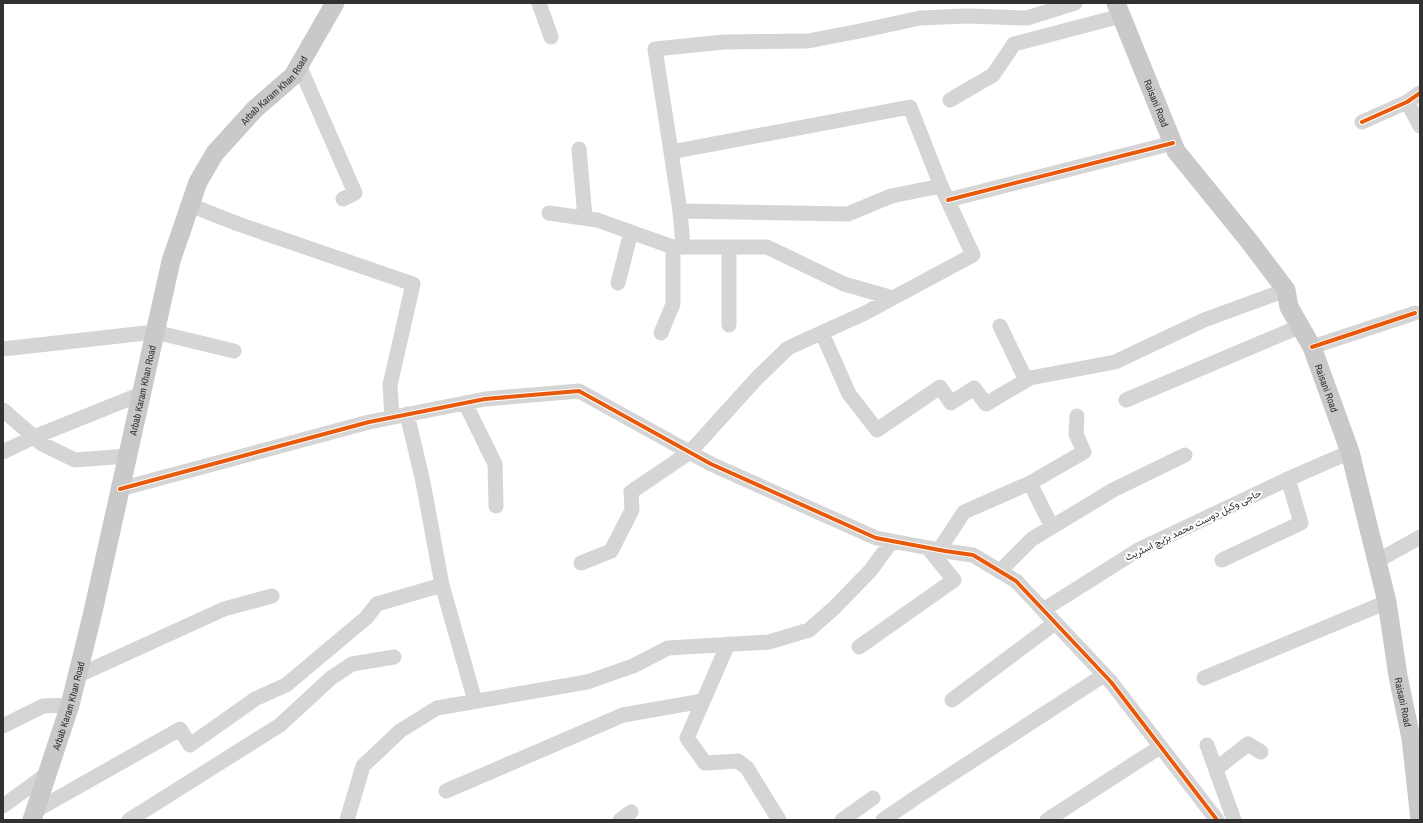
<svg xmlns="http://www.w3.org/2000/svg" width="1423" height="823" font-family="'Archivo Narrow',Vazirmatn,sans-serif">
<rect width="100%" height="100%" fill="#fff"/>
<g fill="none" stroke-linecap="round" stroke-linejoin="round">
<!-- minor -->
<path stroke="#d5d5d5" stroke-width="15" d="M539 3 551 37
M299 65 355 193 343 199
M950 100 993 75 1014 44 1121 16
M1407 102 1420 126
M1362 122 1407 102 1420 93
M579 149 585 218
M671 152 680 211 683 247
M948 200 1173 143
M190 205 238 224 413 284 390 385 392 417
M680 211 848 214 891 196 941 186
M549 213 597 220 673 247H767L844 284 893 298
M729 247V325
M618 283 631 232
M1000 326 1026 380
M661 333 673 304V247
M822 333 849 394 877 430 940 387 951 403 974 388 986 404 1030 378 1115 362 1204 320 1286 290
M1312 347 1415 313
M3 349 155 332 234 351
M1126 400 1301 326
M465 403 495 464 496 506
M3 410 42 444 75 460 127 456
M407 414 423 482 442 585 475 701
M3 452 34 437 141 394
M1030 483 1052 527
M120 489 369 422 485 399 579 391 711 464 876 538 945 551 973 555 1016 581 1111 682 1217 820
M939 550 964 512 1030 483 1084 452 1076 434 1077 416
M1222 560 1301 523 1288 479
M1377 561 1420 537
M581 563 611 551 632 510 631 492 690 452 757 378 788 348 865 313 973 255 941 186 910 107 671 152 655 49 724 42 808 41 860 31 920 18 967 16 1027 18 1075 3
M1000 571 1032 539 1113 490 1185 455
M1043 610 1138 550 1288 479 1350 452
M728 644 687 738 705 763 738 761 747 768 779 820
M859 647 954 580 928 548
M77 676 224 609 272 596
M1204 678 1387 602
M952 700 1055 623
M3 726 43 706 70 705
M1207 745 1234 820
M1216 769 1248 744 1261 752
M446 791 623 715 703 701
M3 806 47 774
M35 811 180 729 190 745 255 699 286 685 366 618 377 604 442 585
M129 820 280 725 331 678 352 664 394 657
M347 820 363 766 400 731 437 708 587 682 633 666 668 648 769 642 809 630 834 608 870 571 892 541
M620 820 631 812
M842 820 873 798
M883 820 918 796 1104 675
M1047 820 1160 747"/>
<!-- major -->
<g stroke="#c9c9c9" stroke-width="19">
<path id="s1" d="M1116 3 1176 151 1249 241 1286 290 1289 307 1312 347 1350 452 1387 602 1398 676 1411 738 1420 820"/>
<path id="s2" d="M32 820 70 705 92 616 171 261 198 182 215 153 255 109 293 76 335 3"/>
</g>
<!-- cycleway casing -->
<g stroke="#fff" stroke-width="6">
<path id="cycleway" d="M1362 122 1407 102 1420 93
M948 200 1173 143
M1312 347 1415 313
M120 489 369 422 485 399 579 391 711 464 876 538 945 551 973 555 1016 581 1111 682 1217 820"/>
</g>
<!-- cycleway -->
<use href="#cycleway" stroke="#e8590c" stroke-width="4"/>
</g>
<g text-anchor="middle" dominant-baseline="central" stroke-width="4" stroke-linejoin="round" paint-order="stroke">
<!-- street labels -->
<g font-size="10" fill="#313131" stroke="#fff">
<text stroke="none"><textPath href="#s2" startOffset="780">Arbab Karam Khan Road</textPath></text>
<text stroke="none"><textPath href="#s1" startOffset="108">Raisani Road</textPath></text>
<text stroke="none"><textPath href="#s1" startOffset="444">Raisani Road</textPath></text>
<text stroke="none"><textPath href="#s2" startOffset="444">Arbab Karam Khan Road</textPath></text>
<text transform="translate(1193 525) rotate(-26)">حاجی وکیل دوست محمد بڑیچ اسٹریٹ</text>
<text stroke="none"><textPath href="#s1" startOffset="768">Raisani Road</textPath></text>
<text stroke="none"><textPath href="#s2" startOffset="120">Arbab Karam Khan Road</textPath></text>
</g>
</g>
<!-- border -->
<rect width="1423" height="823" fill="none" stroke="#313131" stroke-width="8"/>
</svg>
